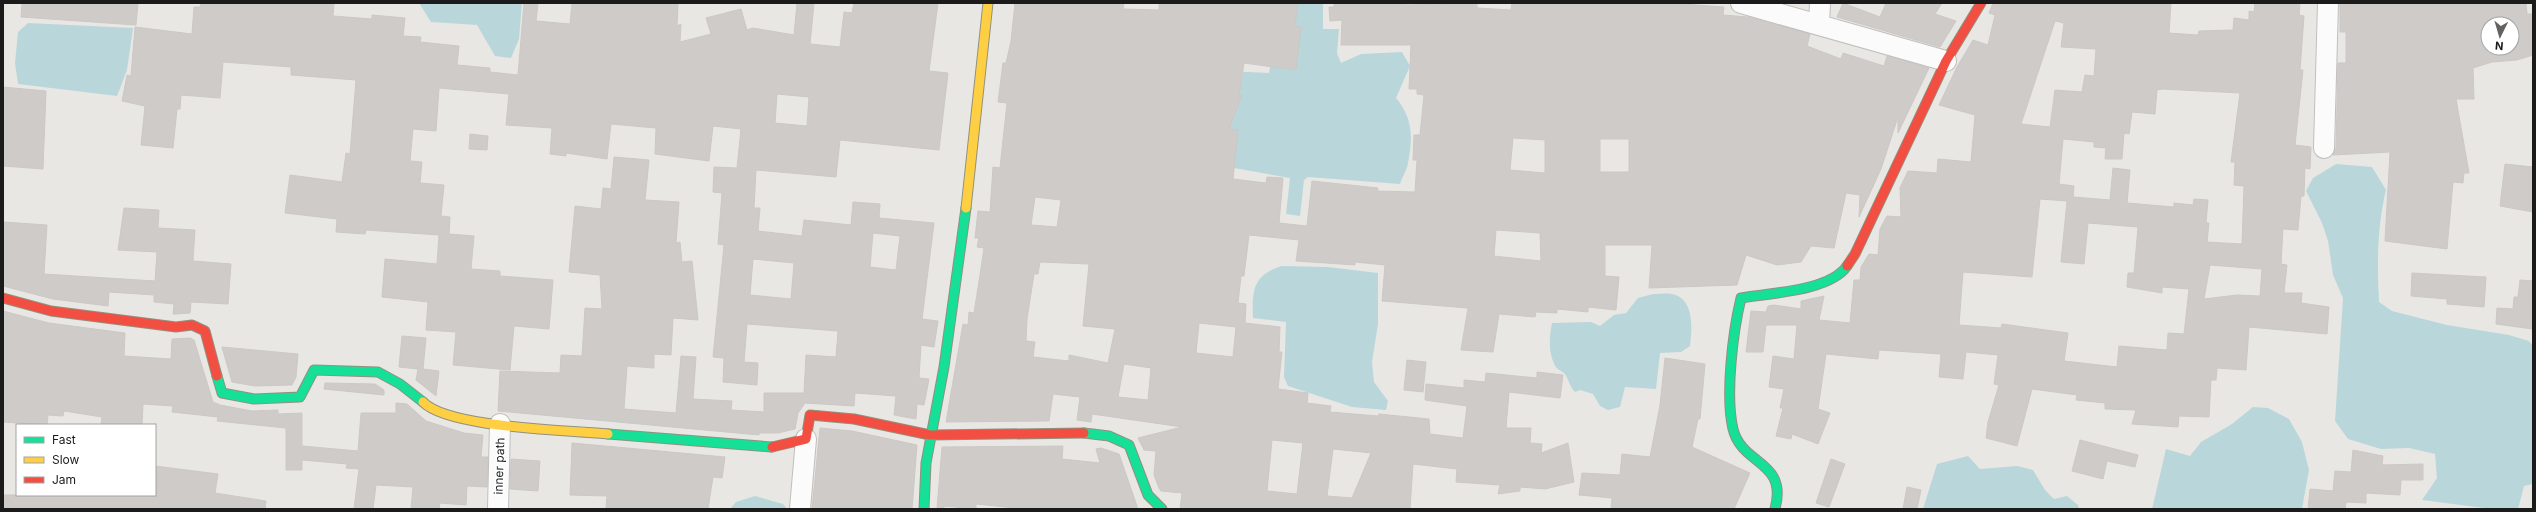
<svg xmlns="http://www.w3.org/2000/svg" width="2536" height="512" font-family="Inter,sans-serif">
<rect width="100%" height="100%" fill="#e9e7e4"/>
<!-- water -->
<path fill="#b9d7da" d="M419 3H522L519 39 511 58 495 56 477 25 431 22Z
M1280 3H1323V29H1339L1337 53 1341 63 1361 54 1402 52 1410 66 1396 98C1413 118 1413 138 1408 163 1407 170 1402 177 1400 184L1308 177 1304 180 1300 216 1286 214 1290 178 1223 166 1226 71 1269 73Z
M28 23 133 28 127 70 117 96 18 84 15 63 18 32Z
M2336 164 2372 167 2386 190C2377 227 2377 264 2379 302L2392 311 2447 325 2509 335 2529 341 2533 346V484L2524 486 2518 509H2492L2422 500 2437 478 2435 454 2409 448 2381 449 2348 439 2335 421 2343 298 2333 275 2328 241 2322 223 2306 191 2313 178Z
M1282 266 1328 267 1378 273V324L1372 362 1374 382 1388 401 1386 410 1352 407 1288 386 1284 377 1286 322 1253 318C1252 290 1253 275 1282 266Z
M1653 294C1659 294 1667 293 1672 294 1695 299 1692 329 1690 346L1681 352 1660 353 1656 389 1625 387 1620 407 1608 410 1600 406 1593 394 1580 390 1575 392C1569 386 1569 379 1564 373 1562 371 1558 370 1556 367 1548 354 1549 338 1552 323L1591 322 1600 326 1614 315 1626 313 1638 298Z
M2253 407 2268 408 2289 419 2302 442 2309 470 2302 509H2152L2166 449 2190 456 2201 442 2232 424Z
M1968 456 1980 469 2017 466 2033 470 2045 490 2054 499 2067 496 2078 505 2079 509H1923L1937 464Z
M755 496 783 504 787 509H730L736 502Z"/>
<!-- building -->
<path fill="#cecbc9" stroke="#ccc8c5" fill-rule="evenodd" d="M22 3H138L136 25 21 17Z
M201 3H334L333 16 372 19V15L405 18 403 36 421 37 420 42 459 46 457 65 490 68V72L518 75 524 3H538L536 21 570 24 572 3H678L677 26 681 24 680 42 711 34 706 18 741 9 747 30 753 28 794 35 797 3H814L810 44 840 47 844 12 852 13 854 3H938L929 71 948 73 939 150 840 140 836 177 756 170 754 208H760L758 231 802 236 804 220 851 225 853 202 880 204 879 218 934 223 922 319 938 321 934 347 921 345 919 378 929 379 924 405 917 404 916 419 894 415 896 396 855 393 854 406 805 403 798 413 795 429 778 433H759V435L498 411 500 371 560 373 561 355 582 356 585 308 602 309 600 275 569 272 575 206 601 209 603 188 611 189 614 157 649 160 645 200 679 202 676 243 680 242 682 262 692 261 698 320 673 318 671 355 654 354V368L627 366 624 409 676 413 681 356 696 357 693 399 732 401 731 410 764 412V393H804L806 355 836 357 838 331 747 324 744 362 758 363 757 385 723 382 724 358 713 357 724 245 718 244 722 193 713 192 714 167 737 168 741 129 713 126 709 161 655 154 656 128 611 124 607 159 566 153V156L550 154 552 128 506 125 509 94 439 88 436 131 413 129 410 161 422 162 420 183 444 185 441 216 450 217 449 234 474 236 471 269 500 271V276L553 280 549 329 514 326 510 370 453 365 456 332 426 330 428 302 382 297 385 259 437 264 439 235 366 230 365 234 336 232 337 219 285 213 290 175 342 182 346 153 350 154 356 80 291 75V67L223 62 220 98 181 95 180 109H177L173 148 141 145 145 106 122 101 127 75 131 76 135 27 192 34 194 7H200ZM777 94 809 97 807 126 775 123ZM873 233 900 236 896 270 870 267ZM753 259 794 263 791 299 750 295Z
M1015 3H1124L1123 9 1159 10V3H1298L1295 26 1301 27 1296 70 1244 63 1239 95H1242L1229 129 1238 130 1233 179 1266 183 1267 177 1283 178 1279 223 1307 226 1312 181 1378 188 1377 191 1415 192 1417 160H1413L1414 135H1420L1424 95 1417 94V89H1409L1411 45H1341L1342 20 1330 21 1329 7H1334V3H1406V5L1477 3V8L1511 10 1512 3H1669L1724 7 1723 15 1748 17 1810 34 1807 46 1841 59 1843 53 1884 66 1887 56 1929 68 1898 133V117L1881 169 1859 217 1860 195 1846 193 1834 248 1811 246 1801 262 1777 265 1746 255 1737 285 1649 288 1652 245H1605V276L1619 277 1616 310 1588 307V312L1557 309V313L1536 312 1535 317 1499 314 1493 352 1461 350 1468 308 1382 301 1385 265 1355 262V265L1296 261 1299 240 1249 235 1244 276H1241L1238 303 1246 304 1245 323 1280 327 1279 352H1282L1278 389 1308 393 1307 403 1331 406 1330 412 1378 416 1379 414 1429 419 1430 434 1463 438 1467 406 1425 400 1426 384 1464 388V380L1485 382 1486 373 1537 378V372L1563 375 1560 398 1509 392 1506 428H1531L1530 443 1542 444 1541 453 1568 443 1574 482 1545 489 1520 487V491L1498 494 1500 485 1456 482 1457 469 1413 464 1410 509H1180L1182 493 1161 491 1159 488 1154 475 1156 451 1144 450 1138 438 1182 427 1092 414 1091 422 1077 420 1080 397 1053 394 1049 421 946 422 963 324 968 325 969 312 974 313 980 275 984 248 977 247 979 238H975L978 211 990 212 993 167 1000 168 1007 103 998 102 1003 63H1006L1011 41ZM1513 138 1545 140V173L1510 170ZM1600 139H1629V172H1600ZM1035 197 1061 200 1057 227 1031 225ZM1496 230 1540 233 1541 261 1494 256ZM1040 262 1089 264 1083 326 1115 329 1108 363 1069 355V361L1033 357 1035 342 1026 341 1027 319 1034 274H1038ZM1199 323 1236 327 1233 357 1196 353ZM1124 364 1151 368 1148 400 1118 397ZM1272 440 1303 443 1297 494 1267 491ZM1333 449 1371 453 1352 498 1327 496Z
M1843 3 1880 17 1886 3H1942L1935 14 1956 21 1940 47 1837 17Z
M1993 3H2171L2169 33 2198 35 2199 31 2233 30 2234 18 2249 20V11L2254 12 2255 3H2300L2299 15 2304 16 2300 70H2303L2295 145 2311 147 2310 169 2305 168 2304 196H2301L2298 230 2283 229 2281 264 2287 265 2284 293H2302L2301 303 2329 307 2327 334 2249 327 2246 370 2217 368 2216 380H2211L2209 417 2179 416 2178 427 2132 424 2136 410 2105 409V403L2076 400 2077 395 2032 389 2017 446 1986 438 1988 422 1999 385 1994 384 1998 355 1966 352 1963 379 1939 377 1941 354 1879 350 1878 359 1826 354 1818 409 1830 413 1818 444 1792 434 1791 439 1776 436 1783 408H1780L1784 389 1769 387 1773 356 1794 359 1797 325H1766L1763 352H1746L1751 311 1766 312 1768 306 1774 305 1801 309V301L1824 296 1819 320 1850 323 1854 280H1860L1861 267 1869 254 1878 255 1880 229 1887 216 1901 217 1900 188 1908 171 1937 173 1938 159 1971 162 1975 115 1939 105 1957 67 1973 40 1988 45 1995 15 1989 13ZM2055 21 2064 23 2061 47 2096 49 2094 76 2085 75 2082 92 2055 90 2050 127 2021 124ZM2162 89 2240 93 2231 162H2235L2234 185 2244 186 2242 244 2207 242 2209 223H2206L2208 200 2194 199 2193 205 2174 203V207L2127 203 2130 170 2113 168 2110 200 2073 197 2074 186 2059 184 2063 139 2094 142V147L2106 148 2105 159H2122L2124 133 2129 134 2132 112 2155 114 2157 90ZM2040 199 2067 201 2061 262 2084 264 2088 223 2138 227 2134 273H2128L2127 287 2162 293V287L2189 289 2184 334 2168 333 2167 350 2119 346 2117 367 2064 361 2068 333 2002 324 2001 328 1959 325 1963 272 2032 277ZM2210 265 2262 269 2260 296 2237 295 2204 299Z
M2382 3H2526L2527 14H2533V55L2517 60 2492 62 2473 68 2474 99H2456L2469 173H2464L2463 183 2453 182 2447 249 2385 241 2390 152 2333 155 2336 148 2338 63H2346V32H2340V4ZM2488 24H2512V48H2488Z
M3 87 46 91 43 169 3 166Z
M470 134 488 136 487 150 469 149Z
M2505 164 2533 167V212L2500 206Z
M124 208 159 210 158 228 195 230 193 261 231 264 228 304 191 302 190 313 176 314H173L174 304 154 302V295L109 292 108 306 53 299 3 286V222L47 225 44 274 155 281 157 252 118 250Z
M2412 273 2486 277 2484 307 2447 304V299L2411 296Z
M2520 280 2533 281 2532 329 2496 324 2497 308 2513 309 2514 297H2518Z
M3 311 49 323 125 333 124 356 171 359 172 339 190 338 194 340 213 402 220 405 252 411 278 410V414L302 413V446L358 451 361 413H396V403L407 404 426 421 464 433 483 435 481 457H488L487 487 467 486 466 505 440 503 439 509H411L413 487 376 485 373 509H354L359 469 346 468 347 464 302 460V470H286V428L217 421 218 417 172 412 173 406 143 404 142 425H101L102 417 64 411 63 416 48 415 47 425 3 422Z
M402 336 426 338 423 369 439 371 436 396 416 380 418 369 399 367Z
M222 347 298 354 296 377 292 385 255 386 232 382Z
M1665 358 1705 364 1700 419H1698L1692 447 1750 473 1734 509H1611L1612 498 1579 495 1582 473 1620 475 1622 454 1650 457 1660 405Z
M1407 360 1426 362 1423 392 1404 390Z
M325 383 375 384 384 390V395L324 389Z
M820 428 852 431 917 445 912 509H812Z
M2080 440 2138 455 2135 467 2107 461 2103 479 2072 471Z
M572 443 725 457 722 478 713 477 708 509H606L607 496 570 495Z
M1063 446 1062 459 1100 463 1096 449 1101 448 1119 454 1138 509 1015 508 976 504V509L944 506V509H937L942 447Z
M2353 450 2383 456 2382 465 2423 464V480H2401L2400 495 2366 493V503L2346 502 2345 509H2308L2310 489 2333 491 2335 471 2351 472Z
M511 459 540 461 538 491 510 489Z
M1831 459 1845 464 1829 507 1816 503Z
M155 466 218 474 215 493 266 501 265 509H3V495H155Z
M1907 487 1921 490 1917 509H1903Z"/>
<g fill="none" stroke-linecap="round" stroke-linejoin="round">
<!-- street casing -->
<g stroke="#c0bfbe" stroke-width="22">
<path id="street" d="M1741 3 1946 61
M1819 23 1820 3
M2324 148 2328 3
M498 509 500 424
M800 509 806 439"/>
</g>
<!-- fast casing -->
<g stroke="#91917e" stroke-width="11">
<path id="fast" d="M217 376 222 393 254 399 300 397 314 370 378 372 400 384 423 402
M1084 433 1109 436 1129 445 1148 495 1162 509
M608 434 772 447
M924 509 926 463 944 367 966 208
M1775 509C1788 460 1742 466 1733 429 1725 395 1733 331 1741 298 1770 293 1830 291 1847 266"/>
</g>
<!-- slow casing -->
<g stroke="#91917e" stroke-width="11">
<path id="slow" d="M966 208 988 3
M423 402C448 428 568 430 608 434"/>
</g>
<!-- jam casing -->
<g stroke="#91917e" stroke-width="11">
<path id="jam" d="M1847 266 1855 254 1946 61 1981 3
M3 298 51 311 176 327 192 325 205 331 217 376
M772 447 806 439 810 415 854 419 930 435 1084 433"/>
</g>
<!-- street -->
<use href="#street" stroke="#fcfbfb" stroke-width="20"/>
<!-- fast -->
<use href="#fast" stroke="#16e098" stroke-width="9"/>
<!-- slow -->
<use href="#slow" stroke="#ffcf43" stroke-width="9"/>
<!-- jam -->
<use href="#jam" stroke="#f24e42" stroke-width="9"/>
</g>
<g text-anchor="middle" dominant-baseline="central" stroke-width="3" stroke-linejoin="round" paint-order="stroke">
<!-- street labels -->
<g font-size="12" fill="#1b1b1b" stroke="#fff">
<text transform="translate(499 466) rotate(-88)">inner path</text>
</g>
</g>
<!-- border -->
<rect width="2536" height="512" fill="none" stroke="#1b1b1b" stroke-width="8"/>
<!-- legend -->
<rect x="16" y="424" width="140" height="72" fill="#ffffff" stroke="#a4a4a4"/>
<rect x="24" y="437" width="20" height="6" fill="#16e098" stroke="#a4a4a4"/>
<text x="52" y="444" font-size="12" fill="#1b1b1b">Fast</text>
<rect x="24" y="457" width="20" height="6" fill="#ffcf43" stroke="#a4a4a4"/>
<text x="52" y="464" font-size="12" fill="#1b1b1b">Slow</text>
<rect x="24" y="477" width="20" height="6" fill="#f24e42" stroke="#a4a4a4"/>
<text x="52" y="484" font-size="12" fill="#1b1b1b">Jam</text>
<!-- north arrow -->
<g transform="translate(2500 36) rotate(185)"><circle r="19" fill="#ffffff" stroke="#a4a4a4"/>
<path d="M0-3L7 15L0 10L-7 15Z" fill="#636261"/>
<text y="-6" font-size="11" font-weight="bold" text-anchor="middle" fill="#1b1b1b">N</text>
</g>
</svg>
